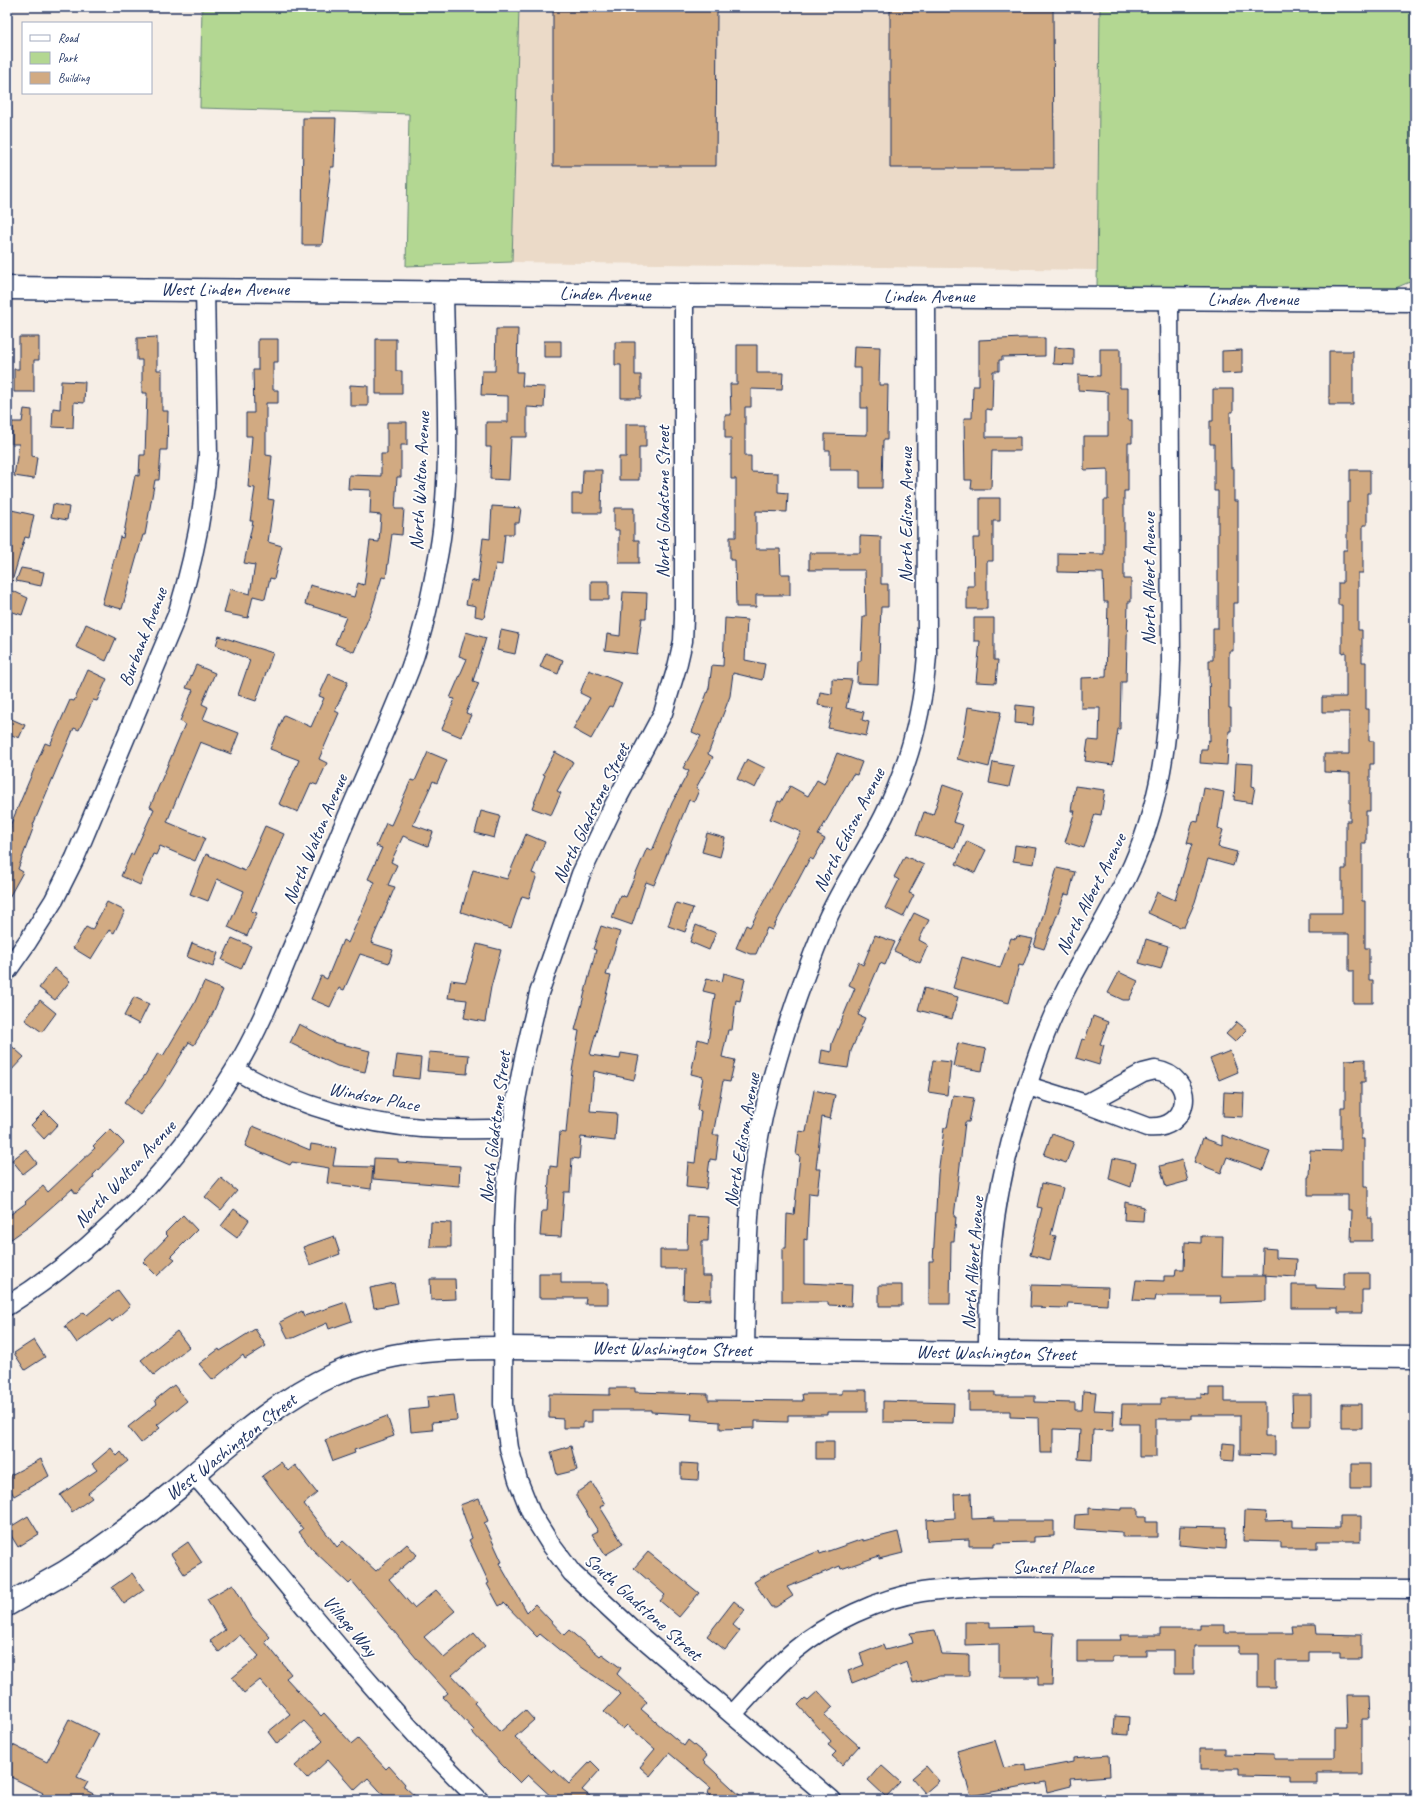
<svg xmlns="http://www.w3.org/2000/svg" width="1422" height="1807" font-family="Caveat,sans-serif">
<rect width="100%" height="100%" fill="#f6eee6"/>
<filter id="ink" filterUnits="userSpaceOnUse"><feTurbulence type="fractalNoise" baseFrequency=".025" numOctaves="2"/><feDisplacementMap in="SourceGraphic" scale="8" xChannelSelector="R" yChannelSelector="G"/><feConvolveMatrix kernelMatrix="1 2 1 2 8 2 1 2 1" color-interpolation-filters="sRGB"/></filter>
<g filter="url(#ink)">
<!-- built -->
<path fill="#ebdac8" d="M519 7H1100L1097 270 512 262Z"/>
<!-- green -->
<path fill="#b3d792" stroke="#678378" d="M202 7H519L512 262 406 266 409 114 200 108Z
M1100 7H1411L1412 281 1393 289 1097 288Z"/>
<!-- building -->
<path fill="#d1aa82" stroke="#1b2f5e" d="M553 7H717L716 166H553Z
M890 7H1053L1054 168H890Z
M303 118H336L334 167H331L322 245H302Z
M496 329H518L517 372H523L522 386 545 387 544 408 527 407V437H511L509 480 490 479 491 447H486V422H508V396L481 395 482 371H495Z
M19 337H39V360H34V392H14V369H19Z
M157 337V370H162V411H168L167 450H161L159 480H155L145 535H143L122 609 102 604 120 537 123 538 135 475 139 476 140 455H145L147 393H142V360H137V338Z
M1022 338H1045V356L1002 357V360H999V371H993L992 410 986 409V437H1020V451H992L991 489H971L972 480H965L964 418H972L973 386H979V340Z
M258 339H278V362H273V390H278V403H266V455L272 456 268 499 274 500 268 542 282 546 274 579 270 578 265 599 253 596 248 618 224 613 230 589 250 594 255 565 244 563 253 521H250L255 488 248 487 252 436H246V413H254L253 370H258Z
M376 339H396V371H402V394H376Z
M544 341H561V357H544Z
M615 342H635V375H641V398H621V365H615Z
M737 345H757V373H783L782 390 751 389V407H745V456H751V472L778 473V492L788 493 787 512 756 511V549H780L781 574H790V595H756V607H736L735 560H730V537H736V479H731V438H725V415H731L730 384H737Z
M854 346 880 347 879 385H888L887 440H883L882 488H860V470H830V450H825V434L867 435V408H861V368H853Z
M1054 347 1074 349V365L1053 364Z
M1100 349H1120V388H1128V420H1132V443H1128V491H1124V579H1131V602H1128L1126 682H1121L1120 729H1118L1113 765 1085 761 1088 740 1099 741 1100 708H1081V678L1106 677 1108 602H1104L1103 573 1058 572V553L1104 554V500H1108V469L1084 470V436H1108V392L1078 390V375L1100 376Z
M1242 350V373L1222 374V351Z
M1329 351H1353V405H1329Z
M61 381 85 382 84 403 74 402 73 428 52 427 53 408 60 409Z
M350 385 368 386V406H350Z
M1213 389H1233V412H1230L1231 468H1234V501H1238V603H1233V651H1229V708H1231V731H1229L1227 765 1200 763 1201 749H1207L1208 740 1210 741 1209 660H1213V628H1218V491H1214V444H1210V421H1213Z
M24 409 32 410V456L37 457 34 479 14 476 19 444H12V422H22Z
M387 422H407V445H401V477H397L395 509H404L402 535 392 534 386 578 382 577 372 610 354 652 335 644 346 617 305 604 310 585 354 597 358 583 364 585 370 541 379 542 381 515 370 514 371 490 348 489 349 475 381 476V454H387Z
M626 424H646V447H639V480H619V457H626Z
M583 470H602L601 513H572V494H582Z
M1350 470H1370V493H1367V525H1363V573H1358V630H1362V662H1366V709H1369V741H1374V764H1370V811H1366V843H1362V901H1365V948H1369V980H1373V1003H1353V971H1349V934H1309V913H1342V869H1346V821H1350V773L1324 772V754H1349V712H1322V697H1346V652L1342 653V605H1338V583H1343V550H1347V502H1350Z
M980 498H1000V521H993V561H987V609H967V586H974L973 538H980Z
M53 504 69 507 67 520 51 517Z
M492 506 521 508 519 523H514V534H505L502 565 496 564 484 618 475 616 476 606 466 604 471 580 478 582 483 538 490 539Z
M614 508H634V540H639V563H619V530H614Z
M7 509 34 515 29 538 25 537 11 585 7 584Z
M860 536 881 537V584H888V607H881L878 684 857 683 858 661H861L863 616H866L865 570H809V553H860Z
M21 568 44 572 41 586 16 581Z
M591 581H609V600H591Z
M13 591 28 598 22 615 7 610Z
M623 592 647 593 646 618H642L637 654 605 650 607 634 620 636Z
M725 618 747 620 745 660 765 664 762 680 733 673 730 696 708 754 713 757 696 788 699 790 694 802 689 800 654 885 646 882 632 925 612 918 620 895 626 897 647 848 652 851 672 803 689 771 683 768 701 736 692 732 709 688 712 665 723 666Z
M974 618H994V660H998L996 683 976 682 980 641H974Z
M86 624 116 638 106 661 76 647Z
M501 630 519 634 515 654 497 650Z
M466 632 486 638 473 681 479 683 466 713 471 715 461 737 442 729 455 699 450 698 467 659 459 656Z
M219 636 273 653 256 701 238 695 250 660 216 645Z
M546 653 563 660 558 674 540 667Z
M196 665 215 673 202 704 208 707 203 719 239 733 231 754 200 742 167 822 205 838 195 861 160 846 156 855 153 854 140 885 121 876 131 854 133 855 154 809 150 807 185 724 180 721 193 690 186 688Z
M88 670 107 679 97 701 93 700 79 730 74 728 33 825 34 826 18 869 23 872 7 901V837L11 827 10 826 45 743 50 745 70 700 74 701Z
M589 670 622 683 612 707 610 706 591 739 573 729 590 698 580 693Z
M329 674 348 682 335 711 339 713 319 759 327 763 317 785 311 783 298 812 279 804 299 760 270 749 284 715 311 727 324 698 319 696Z
M832 679 852 680 846 708 864 712 862 720 869 722 866 736 828 728 833 708 818 705 820 692 832 694Z
M1016 705 1035 707 1033 725 1015 723Z
M968 707 1001 712 989 767 957 759 962 740H963Z
M7 717 25 725 19 738 7 733Z
M428 752 447 760 437 783 433 781 413 825 433 832 428 846 403 836 391 862 397 865 388 885 395 887 371 943 393 950 389 963 360 954 344 990 339 988 330 1007 311 999 321 976 327 979 343 940 348 943 375 882 368 879 382 848 376 846 386 823 391 825 411 780 415 781Z
M555 752 573 762 557 791 561 793 551 815 532 808 545 775 543 774Z
M837 753 862 762 857 775 853 774 818 835 825 839 813 860 810 858 772 930 767 928 756 954H750L736 948 746 925 750 927 801 832 770 819 778 801 781 802 790 786 808 796 817 780 824 784Z
M747 759 765 768 755 788 737 779Z
M993 762 1014 766 1009 787 989 783Z
M1236 763 1253 764 1252 786 1255 787 1252 803 1234 800Z
M943 785 963 792 953 822 963 825 955 848 916 835 924 812 933 815Z
M1075 786 1105 790 1101 815 1095 814 1084 848 1065 842 1075 811H1071Z
M1204 788 1224 792 1218 828 1223 830 1218 847 1237 852 1233 866 1208 859 1195 902 1184 927H1179L1148 913 1157 892 1175 900 1192 844 1187 843 1193 821 1198 822Z
M481 811 500 816 494 838 475 833Z
M265 826 284 834 251 911 257 913 247 936 228 927 244 891 217 879 208 901 190 894 206 854 245 871Z
M707 833 725 838 720 857 702 852Z
M526 834 545 842 532 873 537 875 529 898 522 896 511 928 461 912 473 870 507 879Z
M967 841 986 850 975 873 956 864Z
M1015 845 1037 848 1034 864 1013 861Z
M905 856 924 865 909 893 914 895 903 917 885 908 899 880 894 877Z
M1057 868 1075 872 1069 895 1065 894 1044 949 1034 946Z
M107 902 125 911 114 933 109 930 91 959 73 948 86 927 92 930Z
M676 903 693 908 685 932 668 926Z
M914 913 929 920 919 940 928 945 920 963 894 951Z
M696 925 716 933 709 950 690 942Z
M601 926 620 932 606 975 611 976 590 1055 620 1059 621 1053 639 1056 634 1080 594 1071 590 1111 617 1113 615 1141 581 1137 579 1159 572 1158 570 1192H564L561 1237 540 1236 542 1211H547L550 1166 557 1167 560 1132 566 1133 571 1077 579 1031 575 1030 596 950 593 949Z
M875 935 895 942 885 965 880 963 858 1015 865 1018 851 1051 848 1068 820 1064 822 1050 831 1052 832 1043 855 988 849 985 858 962 863 965Z
M1017 936 1033 939 1023 966 1019 965 1009 1003 953 988 962 957 1000 968 1011 938 1016 939Z
M232 938 251 946 241 969 222 960Z
M1146 939 1168 946 1161 969 1139 963Z
M192 943 218 953 213 967 187 957Z
M477 944 501 950 491 987 485 1022 464 1018 467 1000 448 998 451 980 466 982Z
M54 968 70 981 55 1000 39 988Z
M1119 972 1138 981 1129 1000H1123L1108 993Z
M724 973 745 979 740 1001 736 1000 732 1030H728L722 1057 735 1060 730 1082 723 1081 713 1135H719L716 1160 710 1159 706 1189 686 1187 688 1162 695 1163 701 1111 697 1110 703 1077 691 1074 698 1039 708 1042 715 994 703 991 707 978 722 982Z
M204 982 223 990 212 1015 194 1045 189 1042 162 1086 140 1115 124 1103 145 1075 158 1053 163 1056 194 1004Z
M924 988 958 997 952 1019 918 1010Z
M134 997 149 1004 139 1024 124 1016Z
M40 1000 56 1013 42 1032 25 1020Z
M1093 1016 1108 1022 1100 1044 1104 1045 1099 1065 1076 1058 1082 1039 1085 1040Z
M1237 1022 1247 1030 1235 1042 1226 1034Z
M299 1024 334 1042 370 1051 365 1072 337 1066 290 1043Z
M7 1042 24 1057 7 1075Z
M958 1043 986 1049 982 1071 953 1066Z
M1230 1051 1238 1072 1219 1080 1210 1059Z
M429 1052 469 1055 467 1074 427 1071Z
M397 1055 421 1058 419 1079 394 1076Z
M1365 1059V1082H1361V1139H1364V1187H1368V1218H1372V1241H1351L1352 1210H1348V1195H1308V1177H1309L1310 1150 1341 1151V1107H1345V1060Z
M933 1060 951 1062 947 1095 928 1092Z
M814 1090 835 1095 830 1119 822 1117 816 1169H820L817 1194 809 1193 807 1240 804 1239V1283L852 1285 851 1306 828 1305V1302H782V1248H786L787 1214 794 1215 800 1156 796 1155 799 1131 806 1132Z
M1224 1092 1244 1093 1243 1117 1223 1116Z
M953 1095 974 1098 969 1122H965L954 1217H956L954 1241H951L950 1304H929V1261H933L938 1174 944 1128H947Z
M45 1111 58 1124 44 1139 31 1125Z
M253 1126 310 1150 311 1144 336 1148 333 1166 373 1167 371 1189 327 1183 329 1168 292 1162 290 1165 245 1146Z
M110 1129 124 1143 93 1175 94 1177 76 1194 72 1189 31 1225 7 1242V1217L26 1203 25 1202 43 1186 48 1192 95 1148 93 1146Z
M1052 1134 1074 1142 1066 1163 1044 1155Z
M1222 1135 1270 1152 1263 1170 1227 1157 1221 1173 1194 1162 1203 1138 1222 1145Z
M26 1149 37 1163 23 1174 12 1160Z
M374 1158 398 1159V1162L460 1166 459 1186 373 1179Z
M1113 1158 1136 1163 1131 1187 1109 1179Z
M1182 1160 1188 1181 1166 1187 1160 1166Z
M221 1178 237 1191 221 1210 205 1197Z
M1042 1183 1063 1188 1051 1235 1056 1236 1050 1260 1030 1255 1042 1208 1037 1207Z
M1125 1202 1144 1207 1143 1221 1124 1220Z
M234 1209 249 1220 237 1238 221 1226Z
M183 1215 197 1230 171 1256 175 1259 157 1276 143 1262 168 1236 165 1233Z
M688 1216 709 1217 708 1241H702V1276H711V1300L683 1299 684 1269H660V1250H687Z
M431 1222 451 1223V1247H430Z
M334 1236 340 1254 310 1265 303 1247Z
M1201 1236H1223L1222 1276H1266V1301L1220 1303 1221 1296H1156L1155 1301 1133 1300 1136 1280 1164 1281V1276H1175L1176 1269H1184L1185 1242 1201 1243Z
M1263 1248 1276 1249V1258L1297 1259 1296 1277 1262 1275Z
M539 1273H561V1283H608V1304H585L586 1298H539Z
M1344 1273H1369V1290H1362V1313H1338V1308H1292V1285H1316V1288L1344 1289Z
M430 1279H455L456 1299 431 1300Z
M394 1283 398 1303 374 1308 370 1288Z
M879 1285H902V1306H879Z
M1031 1285 1108 1287 1107 1305 1068 1303 1067 1308 1030 1307Z
M118 1290 130 1306 112 1322 110 1319 77 1343 65 1326 84 1312 87 1315Z
M346 1302 352 1321 329 1329 327 1323 293 1338H288L280 1322 302 1311 304 1316Z
M255 1329 266 1346 245 1359 243 1355 213 1380 199 1364 219 1349 220 1351Z
M177 1331 189 1347 154 1375 141 1360Z
M34 1340 45 1357 25 1370 14 1353Z
M174 1385 187 1401 157 1425 160 1428 141 1443 128 1427 157 1404 155 1400Z
M610 1388H635V1392L708 1394V1400L803 1401 802 1394H842V1390H867V1412H827V1415H788V1422L755 1421V1428L720 1429V1422L691 1420 692 1414 651 1412V1410H592V1422H583V1428H563V1419L549 1418V1394L610 1395Z
M1209 1388H1225V1402H1265V1436H1275V1455L1240 1454V1415H1191V1419H1156V1457H1139V1424H1121L1122 1404H1161V1398H1201V1394L1209 1395Z
M1083 1391 1096 1392 1094 1410 1114 1411 1113 1431 1093 1430 1092 1460 1078 1459 1080 1430 1053 1429V1453H1040L1039 1418 1010 1417V1411H969V1392H995V1396H1035V1402L1075 1403V1410H1082Z
M454 1394 457 1420 432 1422 433 1430 411 1432 409 1410 428 1408 427 1397Z
M1292 1395H1311V1426H1293Z
M883 1401 954 1403 953 1423 883 1422Z
M1342 1404H1362V1428H1342Z
M387 1416 394 1436 354 1450 355 1453 333 1461 325 1440Z
M816 1441H834V1459H816Z
M1222 1443 1235 1444 1234 1461 1221 1460Z
M571 1446 577 1470 557 1475 551 1452Z
M111 1448 117 1456 121 1452 128 1461 88 1493 92 1498 72 1512 60 1495 97 1470 92 1464Z
M41 1459 49 1476 14 1496 7 1483V1477Z
M281 1462 288 1471 295 1465 317 1493 304 1504 337 1547 343 1541 376 1571 407 1544 417 1555 389 1579 414 1608 436 1590 455 1611 424 1637 444 1658 474 1633 485 1646 452 1675 476 1701 474 1703 500 1732 525 1710 534 1720 515 1737 552 1772 554 1770 569 1784 591 1761 600 1770 582 1790 595 1800H555L528 1775 520 1783 501 1764 472 1732 474 1730 443 1697 448 1693 417 1659 352 1581 349 1584 312 1549 299 1532 303 1529 262 1476Z
M681 1463 699 1464 698 1480 681 1479Z
M1351 1464H1370V1489H1351Z
M592 1483 605 1504 600 1507 623 1544 605 1555 592 1534 598 1531 577 1498V1493Z
M971 1493 972 1519 994 1518V1521H1054V1536L1034 1537V1542L994 1543V1546H969V1539L927 1541 926 1520 955 1518 954 1494Z
M479 1498 488 1521 484 1523 502 1562 499 1563 527 1612 535 1604 564 1635 569 1630 600 1656 602 1654 621 1668 617 1674 647 1702 641 1709 684 1746 688 1740 707 1756 703 1761 745 1800H714L707 1793 711 1788 669 1753 650 1776 640 1767 655 1749 627 1725 623 1729 604 1712 621 1694 574 1662 540 1634 537 1637 504 1603 499 1606 487 1584 489 1583 469 1540 472 1538 460 1505Z
M1089 1508 1122 1510V1508H1138V1517H1146V1522H1157V1537H1122V1532L1074 1529 1075 1515 1089 1514Z
M1244 1511 1266 1512 1265 1521 1293 1520V1527L1340 1528V1516H1361V1541H1317V1548H1281V1542L1243 1541Z
M28 1516 39 1534 18 1547 7 1529Z
M1180 1526 1226 1527 1225 1549 1179 1545Z
M898 1532 903 1553 879 1559V1556L841 1569 840 1566 787 1587 793 1596 776 1607H771L754 1582 777 1568 819 1551 820 1554 863 1539V1541Z
M188 1542 202 1563 184 1574 171 1554Z
M648 1552 699 1593 679 1617 660 1601 665 1595 634 1568Z
M132 1573 144 1590 124 1604 112 1587Z
M233 1584 252 1617 270 1637 265 1642 291 1674 286 1678 321 1716 324 1713 352 1744 358 1739 386 1769 389 1766 405 1784 404 1786 419 1800H388L368 1778 355 1790 328 1760 307 1779 295 1766 323 1741 304 1721 277 1744 268 1732 290 1714 260 1680 244 1693 232 1678 259 1656 240 1635 219 1652 210 1641 225 1630 207 1599Z
M734 1601 745 1610 733 1625 740 1631 725 1650 707 1636Z
M965 1622H990V1627L1033 1626V1632L1054 1633 1052 1685H1038V1677H999V1644L965 1645Z
M1200 1625H1225V1633H1292L1291 1626H1316L1317 1634 1361 1635V1658H1340V1652H1308V1661H1275V1687H1258V1654H1239V1646H1194V1674H1174V1650H1146V1656H1112V1662H1077V1640H1121L1120 1635H1160V1629H1200Z
M935 1630 942 1654 969 1655V1676H940L913 1683 907 1662 852 1683 848 1671 864 1665 860 1654 883 1645 885 1650 913 1643 910 1633Z
M818 1691 833 1707 824 1715 859 1746 842 1765 832 1756 836 1752 828 1745 831 1741 798 1705 805 1698 808 1700Z
M1347 1695H1368L1369 1719H1362V1772H1316V1781H1291V1776L1239 1775V1769H1200V1748H1225V1754L1274 1755V1759H1335V1728H1348Z
M1115 1716 1129 1717 1128 1735 1114 1734Z
M69 1719 99 1734 77 1777 88 1782 84 1789 105 1800H39L43 1793 7 1775V1757L13 1745 47 1762Z
M995 1740 1004 1768 1025 1764 1026 1771 1073 1762V1758L1109 1755 1110 1776 1070 1779 1071 1786 1047 1792 1045 1782 971 1796 957 1751Z
M881 1765 900 1782 886 1797 868 1780Z
M926 1766 939 1781 925 1793 912 1778Z"/>
<g fill="none" stroke-linecap="round" stroke-linejoin="round">
<!-- street casing -->
<g stroke="#1b2f5e" stroke-width="21">
<path id="street" d="M684 295V618L683 641 677 667 663 713 614 805 581 874 539 993 524 1058 515 1105 506 1186 504 1226 503 1404 509 1448 518 1480 531 1513 551 1545 572 1573 632 1629 832 1800
M7 971 28 941 54 900 75 858 177 615C193 563 204 510 208 456L205 289
M235 1070C293 1104 355 1123 422 1128 452 1130 483 1129 513 1129
M1155 1070C1199 1077 1190 1132 1147 1127L1086 1104 1143 1073Z
M1028 1086 1086 1104
M7 1306C100 1248 177 1164 234 1071 255 1037 271 999 286 962 305 917 324 873 342 829 365 775 389 723 410 669 424 631 432 590 439 551 453 469 445 375 444 291
M745 1350C746 1301 746 1252 750 1204 758 1106 789 1012 826 922 842 885 866 852 884 816 909 765 923 711 927 655L926 296
M988 1353C988 1316 988 1280 992 1243 999 1172 1020 1102 1045 1035 1067 979 1101 930 1127 877 1161 807 1169 736 1171 660L1169 298
M194 1474C288 1584 376 1699 479 1800
M733 1714C753 1692 772 1670 795 1650 827 1623 880 1598 922 1592 943 1589 964 1588 986 1587L1415 1589"/>
</g>
<!-- secondary casing -->
<g stroke="#1b2f5e" stroke-width="25">
<path id="secondary" d="M7 288 684 295 1415 300
M7 1605C26 1594 46 1583 65 1572 102 1549 138 1521 172 1493 223 1451 272 1403 333 1375 387 1350 446 1348 504 1348L1415 1357"/>
</g>
<!-- street -->
<use href="#street" stroke="#fff" stroke-width="18"/>
<!-- secondary -->
<use href="#secondary" stroke="#fff" stroke-width="22"/>
</g>
</g>
<g text-anchor="middle" dominant-baseline="central" stroke-width="3.5" stroke-linejoin="round" paint-order="stroke">
<!-- street labels -->
<g font-size="19" fill="#1b2f5e" stroke="#fff">
<text x="225" y="289">West Linden Avenue</text>
<text transform="translate(605 294) rotate(1)">Linden Avenue</text>
<text x="929" y="296">Linden Avenue</text>
<text x="1253" y="299">Linden Avenue</text>
<text transform="translate(420 481) rotate(-87)">North Walton Avenue</text>
<text transform="translate(663 502) rotate(-90)">North Gladstone Street</text>
<text transform="translate(906 515) rotate(-90)">North Edison Avenue</text>
<text transform="translate(1149 579) rotate(-90)">North Albert Avenue</text>
<text transform="translate(143 637) rotate(-69)">Burbank Avenue</text>
<text transform="translate(591 813) rotate(-64)">North Gladstone Street</text>
<text transform="translate(849 830) rotate(-63)">North Edison Avenue</text>
<text transform="translate(315 839) rotate(-67)">North Walton Avenue</text>
<text transform="translate(1091 894) rotate(-63)">North Albert Avenue</text>
<text transform="translate(374 1097) rotate(11)">Windsor Place</text>
<text transform="translate(495 1127) rotate(-83)">North Gladstone Street</text>
<text transform="translate(742 1140) rotate(-80)">North Edison Avenue</text>
<text transform="translate(125 1174) rotate(-47)">North Walton Avenue</text>
<text transform="translate(973 1263) rotate(-86)">North Albert Avenue</text>
<text transform="translate(672 1349) rotate(1)">West Washington Street</text>
<text transform="translate(996 1353) rotate(1)">West Washington Street</text>
<text transform="translate(231 1447) rotate(-38)">West Washington Street</text>
<text x="1053" y="1567">Sunset Place</text>
<text transform="translate(643 1607) rotate(42)">South Gladstone Street</text>
<text transform="translate(350 1626) rotate(50)">Village Way</text>
</g>
</g>
<!-- margin -->
<rect width="1422" height="1807" fill="none" stroke="#fff" stroke-width="24"/>
<rect x="12" y="12" width="1398" height="1783" fill="none" stroke="#1b2f5e" stroke-width="1.5" filter="url(#ink)"/>
<!-- legend -->
<rect x="22" y="22" width="130" height="72" fill="#ffffff" stroke="#a4acbf"/>
<rect x="30" y="35" width="20" height="6" fill="#ffffff" stroke="#a4acbf"/>
<text x="58" y="42" font-size="12" fill="#1b2f5e">Road</text>
<rect x="30" y="52" width="20" height="12" fill="#b3d792" stroke="#a4acbf"/>
<text x="58" y="62" font-size="12" fill="#1b2f5e">Park</text>
<rect x="30" y="72" width="20" height="12" fill="#d1aa82" stroke="#a4acbf"/>
<text x="58" y="82" font-size="12" fill="#1b2f5e">Building</text>
</svg>
